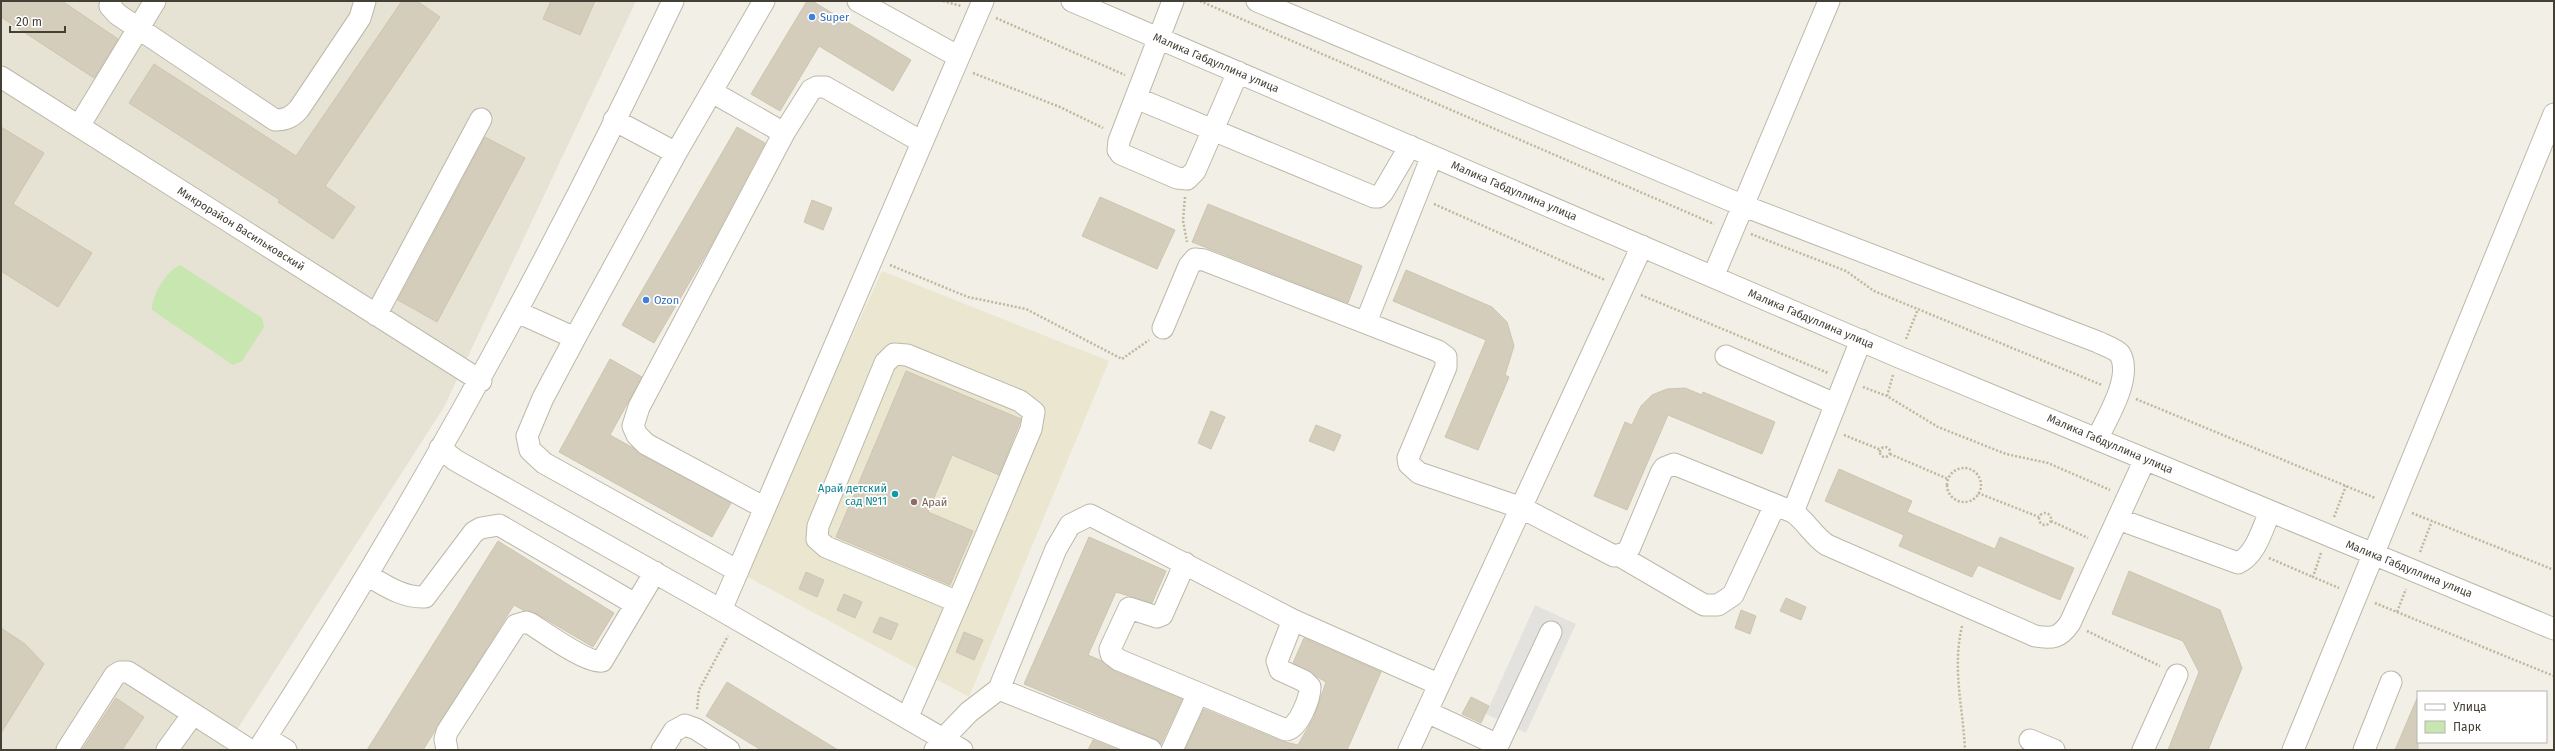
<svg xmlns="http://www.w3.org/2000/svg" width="2555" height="751" font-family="'Fira Sans',sans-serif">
<rect width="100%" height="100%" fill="#f2f0e6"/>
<!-- residential -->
<path fill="#e6e2d4" d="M1 1H636L444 407 224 750H1Z"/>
<!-- education -->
<path fill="#ebe6d0" d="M882 271 1109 361 969 697 748 577 810 428Z"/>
<!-- green -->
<path fill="#c8e6b0" d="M180 265 262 318 264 327 242 361 233 365 152 310C151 296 167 270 180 265Z"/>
<!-- parking -->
<path fill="#e3e2de" d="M1535 605 1576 624 1526 733 1486 714Z"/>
<!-- building -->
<path fill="#d4cdbc" stroke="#cec5af" d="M1 1H62L118 39 94 78 1 17Z
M402 1H417L440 17 325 186 355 207 333 239 278 202 280 200 129 103 154 64 296 156Z
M551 1H595L580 35 543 19Z
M807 1H812L911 60 893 91 819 46 780 111 751 94Z
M1 127 44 153 13 204 92 253 58 307 1 271Z
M737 127 765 143 709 249 654 343 622 325Z
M485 137 525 158 437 322 398 300Z
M1100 197 1175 230 1157 269 1082 236Z
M812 200 832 208 823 230 804 222Z
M1208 204 1362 266 1348 303 1192 242Z
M1406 270 1492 307 1507 322 1514 346 1505 375 1509 377 1478 450 1445 437 1486 340 1393 301Z
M610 359 642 377 610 435 731 503 712 537 559 452Z
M906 371 1021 419 999 475 952 455 928 512 973 531 950 585 836 537Z
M1685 388 1702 395 1703 392 1775 422 1762 454 1668 415 1627 510 1594 496 1625 422 1632 425 1641 406 1652 395 1667 389Z
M1211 411 1225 417 1211 449 1198 443Z
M1316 425 1341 435 1334 451 1309 441Z
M1839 469 1912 501 1907 512 1995 549 2000 537 2074 568 2060 600 1978 565 1972 577 1899 546 1904 535 1825 501Z
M1089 537 1166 571 1152 603 1116 592 1088 655 1102 661 1114 671 1182 699 1161 744 1155 739 1024 684Z
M498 541 614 613 593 647 537 614 523 610 514 605 423 750H367Z
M2129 571 2220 610 2242 668 2208 750H2168L2199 672 2183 641 2112 614Z
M806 572 824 580 817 597 799 589Z
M844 594 862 602 855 618 837 610Z
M1786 598 1806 607 1801 620 1780 611Z
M1741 610 1756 616 1750 634 1735 628Z
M880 617 898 624 891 640 873 632Z
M1 628 25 644 44 664 1 733Z
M964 632 983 640 974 660 956 652Z
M1304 638 1381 672 1347 750H1185L1204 709 1281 741 1298 745 1314 717 1326 682 1293 663Z
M727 682 838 750H761L706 716Z
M2418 696V750H2395Z
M1471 697 1489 706 1481 723 1462 714Z
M116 698 144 717 122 750H82Z
M1093 740 1118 750H1088Z"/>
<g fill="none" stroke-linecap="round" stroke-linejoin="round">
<!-- minor casing -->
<g stroke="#bdb8a9" stroke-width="23">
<path id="minor" d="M111 1 110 6 117 14 275 120C286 120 292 117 299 109L360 18 365 1
M858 1 959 57
M1072 1 1899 357 2554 629
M1173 1 1119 141 1118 150 1121 154 1177 178 1187 179 1195 171 1238 72
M1257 1 1744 206 2098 342C2104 345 2116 349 2120 354 2133 377 2107 418 2097 439
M1 77 481 381
M712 92 784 133 811 90 817 87H825L922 142
M1136 98 1374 197H1378L1383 192 1410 146
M614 120 676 153
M79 126 155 1
M1713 277 1829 1
M517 312 575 338 676 153 764 1
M376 315 481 119
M1366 322 1432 156
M1163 328 1189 266 1195 259 1204 260 1438 351 1446 357V367L1408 458 1409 464 1419 473 1522 508 1614 556 1626 553 1630 547 1661 473 1664 468 1674 464 1793 512C1807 522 1813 536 1827 545L2035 636C2052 639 2060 638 2070 623L2145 459
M575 338 543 398 527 436 530 450 544 463 738 571
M1726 356 1835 404
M440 448 455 460 721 610 962 750
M765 508 646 444 637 435 633 426 639 407 784 133
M1793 512 1861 340
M2118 519 2238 563C2256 555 2262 529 2270 512
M1620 556 1704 605H1718L1733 595 1775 505
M1185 563 1162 615 1157 617 1129 608 1110 649 1111 654 1119 660 1198 693
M367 575C386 586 403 598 425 597L474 532 481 528 499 525 635 604
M721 610 983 1
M999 689 1151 750
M1427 712 1498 745 1551 632
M907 718C950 623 990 526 1031 429L1034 412 1020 401 907 355 894 354 885 363 818 526 817 539 826 547 958 602
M266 738 286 750
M2030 740 2054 750
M67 750 115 675 120 672H128L250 750
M167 750 193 714
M258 750C413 510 551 259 673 1
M447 750 445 739 447 732 516 625 526 622 531 624C545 633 588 664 602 661L655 572
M662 750 674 731 685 725 696 729 729 750
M935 750 942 740 969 712 999 689 1056 549 1070 525 1090 515 1293 620 1438 684
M1172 750 1198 693 1286 730C1299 728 1310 698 1310 687L1304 681 1280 670 1277 661 1293 620
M1409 750 1642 246
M2143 750 2177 675
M2293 750 2554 114
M2364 750 2391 682"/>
</g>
<!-- path -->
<path stroke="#bfb69b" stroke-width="2.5" stroke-dasharray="2 2" stroke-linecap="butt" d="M943 1 961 6
M1200 1 1714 224
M996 18 1125 75
M973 73 1060 107 1103 128
M1185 197 1183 221 1187 242
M1434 204 1605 280
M1751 234 1846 271 1874 291 2102 385
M890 265 968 297 1026 309 1122 359 1149 340
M1641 295 1828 373
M1906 339 1918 309
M1893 375 1887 396 1938 427 2006 454 2048 463 2110 490
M1863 387 1887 396
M2136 399 2375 498
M1844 435 1881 450
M1880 452a5 5 0 1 1 10 0a5 5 0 1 1-10 0Z
M1890 454 1948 479
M1947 485a17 17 0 1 1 34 0a17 17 0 1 1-34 0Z
M1978 493 2039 517
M2039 519a6 6 0 1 1 12 0a6 6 0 1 1-12 0Z
M2412 513 2554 570
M2334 517 2346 486
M2051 521 2088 538
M2420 552 2432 521
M2321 553 2313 577 2339 588
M2269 558 2313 577
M2375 603 2397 612 2406 589
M2397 612 2554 676
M1962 626C1952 669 1963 707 1965 750
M2087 631 2160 666
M697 709 699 690 728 636"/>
<!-- minor -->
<use href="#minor" stroke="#fff" stroke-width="21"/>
</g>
<!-- markers -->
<g fill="#3f7fe0" stroke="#fff" stroke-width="1.5">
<circle cx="812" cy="17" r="4"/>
<circle cx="646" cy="300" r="4"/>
</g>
<circle fill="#0f9aa8" stroke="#fff" stroke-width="1.5" cx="895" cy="494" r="4"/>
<circle fill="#8d6e63" stroke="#fff" stroke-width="1.5" cx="914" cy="502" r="4"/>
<g text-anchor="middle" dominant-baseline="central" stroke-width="3.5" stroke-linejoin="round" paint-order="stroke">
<!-- shop labels -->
<g font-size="11" fill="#366cbe" stroke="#fff" text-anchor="start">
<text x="820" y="17">Super</text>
<text x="654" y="300">Ozon</text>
</g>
<!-- street labels -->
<g font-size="11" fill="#454036" stroke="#fff">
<text transform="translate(1216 63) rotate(23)">Малика Габдуллина улица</text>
<text transform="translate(1514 191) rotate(23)">Малика Габдуллина улица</text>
<text transform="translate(241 229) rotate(32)">Микрорайон Васильковский</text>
<text transform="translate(1811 319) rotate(23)">Малика Габдуллина улица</text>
<text transform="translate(2110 444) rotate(23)">Малика Габдуллина улица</text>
<text transform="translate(2409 569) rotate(22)">Малика Габдуллина улица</text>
</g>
<!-- culture labels -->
<g font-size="11" fill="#0d838f" stroke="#fff" text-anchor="end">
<text x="887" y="488">Арай детский<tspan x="887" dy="13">сад №11</tspan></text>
</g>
<!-- education labels -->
<g font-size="11" fill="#785e54" stroke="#fff" text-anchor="start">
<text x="922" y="502">Арай</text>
</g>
</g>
<!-- border -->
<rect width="2555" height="751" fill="none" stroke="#454036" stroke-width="4"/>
<!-- legend -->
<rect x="2417" y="691" width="130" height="52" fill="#ffffff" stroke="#b5b3af"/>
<rect x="2425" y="704" width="20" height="6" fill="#ffffff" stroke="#b5b3af"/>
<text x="2453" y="711" font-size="12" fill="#454036">Улица</text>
<rect x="2425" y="721" width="20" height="12" fill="#c8e6b0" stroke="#b5b3af"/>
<text x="2453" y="731" font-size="12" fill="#454036">Парк</text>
<!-- scale -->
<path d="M10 26v6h55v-6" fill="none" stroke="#454036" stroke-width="2"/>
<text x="16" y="26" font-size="12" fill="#454036" stroke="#ffffff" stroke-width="3" paint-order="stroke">20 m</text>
</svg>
